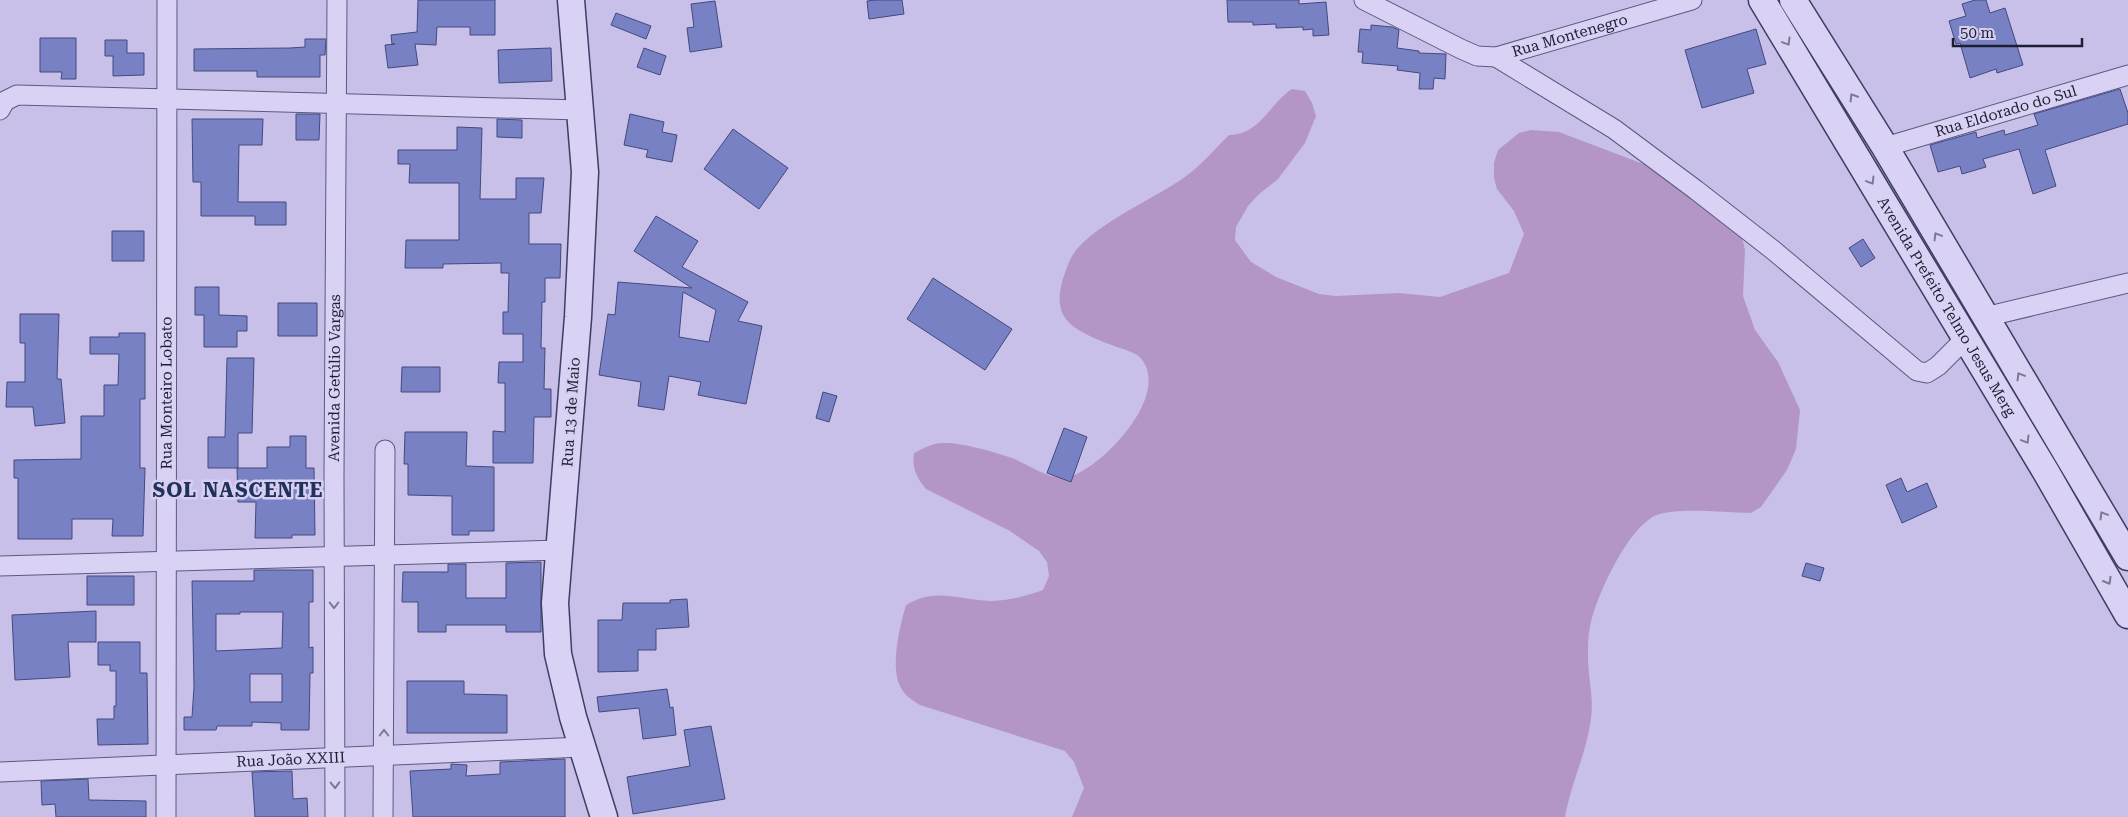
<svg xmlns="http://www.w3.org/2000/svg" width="2128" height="817" font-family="'Roboto Serif',serif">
<rect width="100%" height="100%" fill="#c8c0e9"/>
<!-- green -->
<path fill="#b395c6" d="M1292 89 1305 91 1312 103 1316 116 1305 143 1278 179 1258 195 1248 206 1236 227 1235 240 1251 262 1276 277 1319 294 1336 296 1399 293 1440 297 1509 273 1524 234 1514 211 1497 189 1494 178V163L1498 150 1519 133 1531 130 1559 132 1701 186 1739 225 1745 250 1743 296 1755 330 1778 362 1800 410 1796 449 1787 470 1761 507 1751 513C1726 513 1679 507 1657 515 1629 525 1595 598 1590 627 1588 636 1588 648 1588 657 1588 677 1594 698 1591 718 1587 752 1571 783 1565 817H1072L1084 788 1074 762 1065 751 920 705C912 700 904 695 900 686 890 667 900 625 906 605 936 587 958 600 990 601 1007 601 1027 596 1043 590L1049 576 1047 562 1039 551 1010 531 926 489C916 477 912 468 914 453 922 449 933 443 942 443 960 442 991 451 1009 457 1028 463 1052 484 1072 476 1104 465 1168 398 1143 361 1138 353 1126 350 1117 347 1067 328 1045 318 1070 260 1083 230 1151 200 1179 181 1198 169 1213 151 1229 135 1261 134 1268 105 1292 89Z"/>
<!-- building -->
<path fill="#7981c5" stroke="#42497e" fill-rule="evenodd" d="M418 0H495V35H470V27H437L436 45 415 44 418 65 388 68 385 45 395 44H392L391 35 417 32Z
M875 0H902L904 14 869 19 867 1Z
M1227 0H1299V4L1326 2 1329 35 1313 36V29L1303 30V27L1276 28V24L1253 25V22H1228Z
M1975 0H1986L1990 13 2005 8 2023 65 1997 73 1996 69 1970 78 1960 43 1956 44 1949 21 1966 16 1962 4Z
M715 1 722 47 690 52 687 28 694 27 691 4Z
M616 13 651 26 646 39 611 25Z
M1371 25 1392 27 1399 30 1397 48 1419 51V53L1446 54 1445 79 1434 78 1433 89H1419L1420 73 1397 70 1398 66 1362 63 1363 52H1358L1360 29 1371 30Z
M1756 29 1766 64 1747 69 1754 93 1702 108 1685 50Z
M40 38H76V79H61L62 72H40Z
M305 39H326L325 55H320V77H257V71H194V49L290 48 305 47Z
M105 40H127V53H144V75L113 76V56H105Z
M551 48 552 81 499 83 498 50Z
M644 48 666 56 660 75 637 67Z
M2120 89 2128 113V124L2045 150 2056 186 2033 194 2019 149 1983 159 1986 167 1962 174 1960 166 1938 172 1930 145 1976 132 1977 138 2004 130 2005 135 2038 125 2034 114Z
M296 114H320L319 140H296Z
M630 114 664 122 662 132 677 135 672 162 646 157 648 150 624 145Z
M192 119H263L262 145H239L238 202H286V225H255V216H201V182H193Z
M497 119 522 120V138L497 137Z
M457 127 482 128 480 199H516V178H544L541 213H529V244H561L560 278H545V302H542L541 348H545L544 389H551V417H534L533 463H493V431L505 432V383H498L499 362H523V334H503V312H508L509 273H501V263L443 264V268H405L406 240H459V183H409L410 164H398V150H457Z
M733 129 788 168 759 209 704 169Z
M656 216 698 241 682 267 748 302 738 321 762 326 746 404 698 395 701 382 669 376 664 410 638 406 641 382 599 375 608 314 615 315 618 282 692 288 634 251ZM683 292 716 310 709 342 679 337Z
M112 231H144V261H112Z
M1863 239 1875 258 1861 267 1849 248Z
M933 278 1012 329 985 370 907 319Z
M195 287H219V315L247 316V331H237V347H204V315H195Z
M278 303H317V336H278Z
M20 314H59L57 379H61L65 423 35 426 33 407H6L7 382H25V343H20Z
M119 333H145V399H140V468H145L143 536H112L113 519H72V539H18V478H14V460L81 459V416H104V385H118L119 354H90V337H119Z
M227 358H254L252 433H238V468H208V437H225Z
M402 367H440V392H401Z
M823 392 837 396 829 422 816 418Z
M1064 428 1087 437 1071 482 1047 473Z
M405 432H467L466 466 494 467V531H469V535H452V496L408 495V464H404Z
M290 436H306V468H314L315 535H292V538H255L256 502H238L237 468H267V447H290Z
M1901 478 1907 492 1927 483 1937 507 1902 523 1886 485Z
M541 562V632H506V625H446V632H418V602H402L403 572H448V564H466V598H506V563Z
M1806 563 1824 568 1820 581 1802 576Z
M254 570H313V602H309V648L313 647V673H310L309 730H281V723L252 722V726H217L216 730H184V717H192L194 687 192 581H254ZM240 612H283L282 648 216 651V614H240ZM250 674H282V702H250Z
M87 576H134V605H87Z
M687 599 689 627 656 629V650H638V671L598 672V620H622L623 603H670V600Z
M96 611V642H68L70 677 15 680 12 615Z
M98 642H140V673H147L148 744 98 745 97 719H114V706H116V671H110V665H98Z
M407 681H464V694L507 695V733H407Z
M667 689 670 708 673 707 676 735 643 739 639 708 599 712 597 697Z
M711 726 725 799 633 814 627 777 690 766 684 730Z
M565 759V817H413L410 771 451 769V764L467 765 466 776 500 774V762Z
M292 771 293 799 307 798 308 817H255L252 772Z
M88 779 89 800 146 801V817H56L55 804 42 805 41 781Z"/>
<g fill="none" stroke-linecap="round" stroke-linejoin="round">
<!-- street casing -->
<g stroke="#5a5a81" stroke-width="21">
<g id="street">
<path id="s1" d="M1364 0 1461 49 1477 56 1496 57 1692 0"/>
<path d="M1496 57 1614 129 1696 190 1773 250 1917 371 1927 373 1938 366 1965 339"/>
<path d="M0 110 5 101 17 95 580 110"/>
<path id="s2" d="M1885 147 2128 75"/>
<path d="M1985 317 2128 283"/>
<path d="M0 566 560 550"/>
<path id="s3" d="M0 772 582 747"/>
<path id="s4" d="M166 817 167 0"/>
<path id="s5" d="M335 817 334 476 337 0"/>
<path d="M383 817 385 450"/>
</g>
</g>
<!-- secondary casing -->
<g stroke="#3d3e63" stroke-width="29">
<g id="secondary">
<path d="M571 0 585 172 578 317 555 603 558 654 573 717 604 817"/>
<path id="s6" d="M1762 0 2046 472 2128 615"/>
<path d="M1793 0 1885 147 2128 557"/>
</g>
</g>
<!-- street -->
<use href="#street" stroke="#d9d2f5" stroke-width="19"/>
<!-- secondary -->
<use href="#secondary" stroke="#d9d2f5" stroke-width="26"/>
</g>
<!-- one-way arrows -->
<defs><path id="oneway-chevron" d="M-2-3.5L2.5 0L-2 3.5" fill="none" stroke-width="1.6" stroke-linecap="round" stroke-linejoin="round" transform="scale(1.25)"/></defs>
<g stroke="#7b7894">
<use href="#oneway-chevron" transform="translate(1787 42) rotate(59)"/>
<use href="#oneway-chevron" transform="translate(1853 97) rotate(-122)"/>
<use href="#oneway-chevron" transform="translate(1871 181) rotate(59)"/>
<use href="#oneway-chevron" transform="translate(1937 236) rotate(-121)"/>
<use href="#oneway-chevron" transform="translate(2020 376) rotate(-121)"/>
<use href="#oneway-chevron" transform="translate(2026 440) rotate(59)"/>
<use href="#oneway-chevron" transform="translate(2103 515) rotate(-121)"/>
<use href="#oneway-chevron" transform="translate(2108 581) rotate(60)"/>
<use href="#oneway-chevron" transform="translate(334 605) rotate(90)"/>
<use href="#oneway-chevron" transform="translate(384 733) rotate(-90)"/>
<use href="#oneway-chevron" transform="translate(335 785) rotate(89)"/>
</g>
<g text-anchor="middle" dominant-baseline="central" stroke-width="5" stroke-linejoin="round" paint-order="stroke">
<!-- street labels -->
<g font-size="15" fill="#1d1e32" stroke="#d6cff2">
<text stroke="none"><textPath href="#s1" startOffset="222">Rua Montenegro</textPath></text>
<text stroke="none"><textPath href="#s2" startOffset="126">Rua Eldorado do Sul</textPath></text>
<text stroke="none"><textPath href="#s6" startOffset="358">Avenida Prefeito Telmo Jesus Merg</textPath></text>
<text stroke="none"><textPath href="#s5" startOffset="439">Avenida Getúlio Vargas</textPath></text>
<text stroke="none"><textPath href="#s4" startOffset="424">Rua Monteiro Lobato</textPath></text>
<text transform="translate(571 412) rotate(-86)">Rua 13 de Maio</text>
<text stroke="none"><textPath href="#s3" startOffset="291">Rua João XXIII</textPath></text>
</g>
<!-- district labels -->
<g font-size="20" font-weight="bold" letter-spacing="1" fill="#20325b" stroke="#d6cff2">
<text x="238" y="490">SOL NASCENTE</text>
</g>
</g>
<!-- scale -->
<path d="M1953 38v8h129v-8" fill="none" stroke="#1d1e32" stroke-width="2.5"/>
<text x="1960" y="38" font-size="15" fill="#1d1e32" stroke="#d6cff2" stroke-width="4" paint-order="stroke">50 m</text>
</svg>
